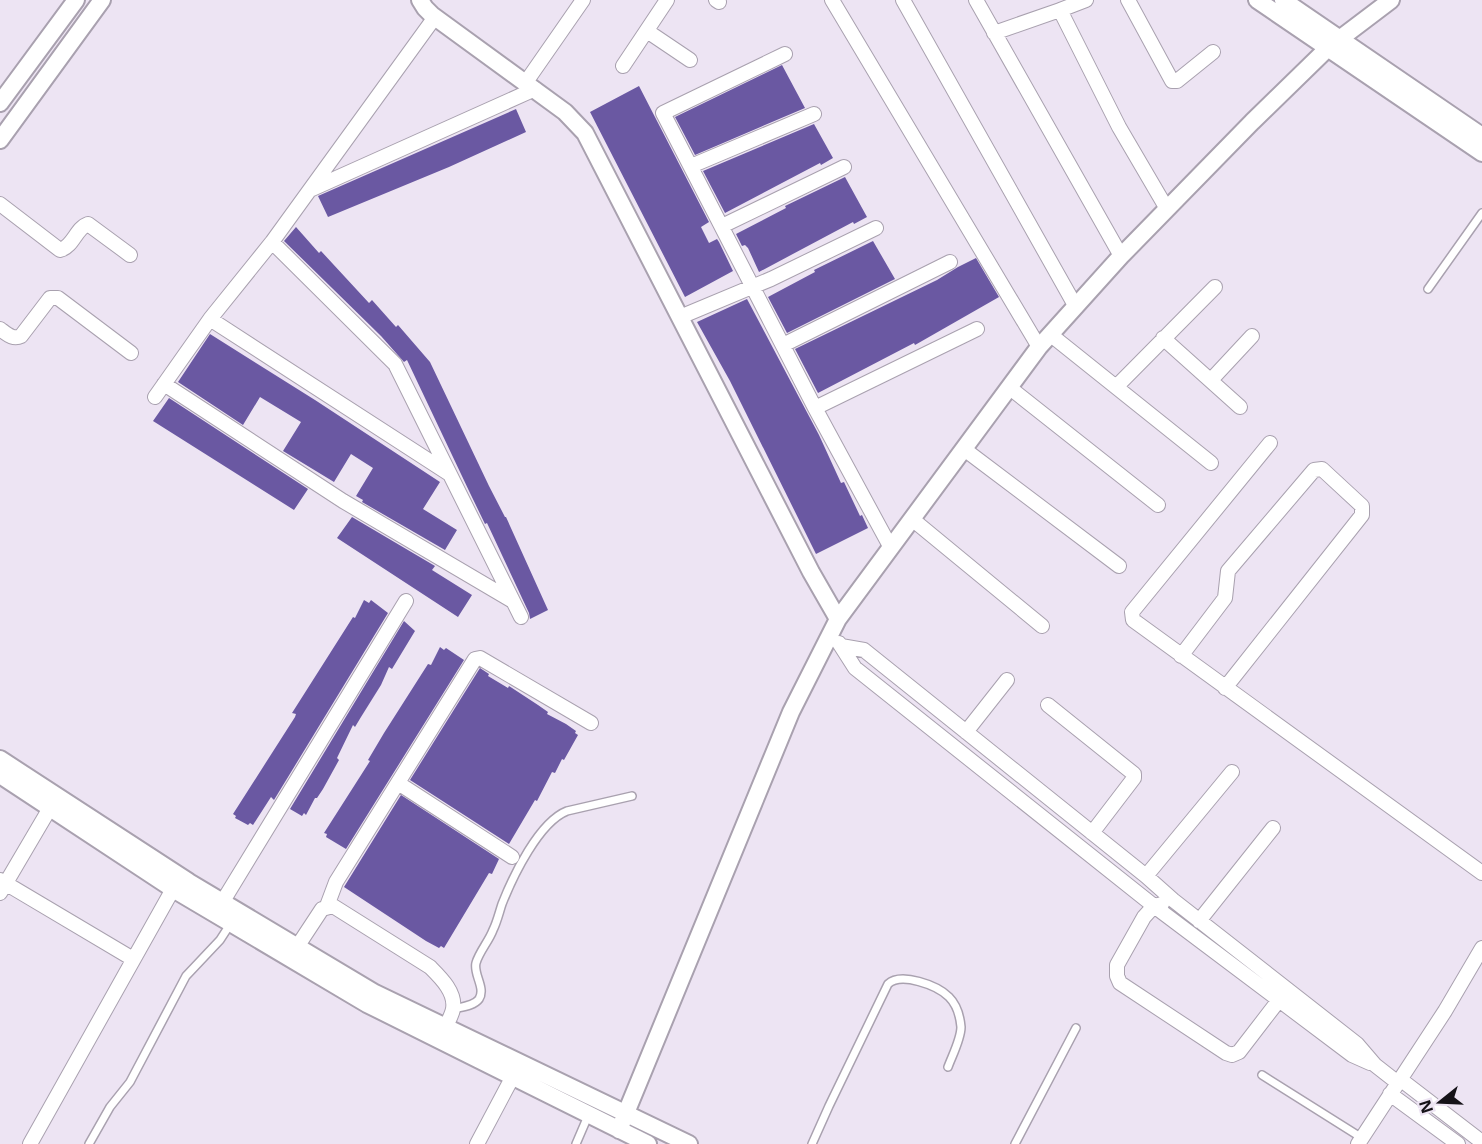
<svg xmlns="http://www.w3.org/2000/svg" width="1482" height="1144" font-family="'Open Sans',sans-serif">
<rect width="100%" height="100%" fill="#ede4f3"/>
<!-- building -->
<path fill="#6a58a2" d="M782 65 805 108 695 155 675 117Z
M639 86 709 222 701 227 709 243 717 239 719 242 733 271 685 297 590 112Z
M516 109 526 132 449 167 328 217 318 196Z
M814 124 833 158 821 165 820 163 725 213 703 171Z
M845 177 867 217 854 224 853 222 759 272 748 248 745 245 742 246 736 234 786 208 785 206Z
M296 227 319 253 321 251 369 303 372 300 396 327 398 325 430 362 489 486 505 517H506L548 610 530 619 529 613 487 523 485 524 470 493 407 360 404 362 381 336 284 241Z
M873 241 895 279 787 333 768 297 815 272 814 270Z
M976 258 999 297 915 345 914 343 818 393 795 349 937 280 958 267Z
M747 299 819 435 841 483 844 482 860 516 862 515 868 528 816 554 730 381 697 322Z
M210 334 315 400 440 482 423 509 457 530 445 550 362 502 363 500 356 496 373 468 351 454 334 482 283 451 301 422 260 397 243 425 178 382Z
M169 398 308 489 294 510 153 421Z
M352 517 435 566 432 570 472 595 458 617 337 538Z
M364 600 369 603 371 600 388 613 274 800 271 797 253 825 250 823 248 825 235 818 236 816 233 814 295 717 296 714 292 713 306 691 353 617 355 618Z
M404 621 415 631 392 669 389 667 381 685 361 717 355 727 353 725 337 758 339 760 323 789 317 798H315L306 815 304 813 302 816 290 809Z
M440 647 444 650 446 648 464 660 346 849 326 837 327 834 324 833 370 761 368 760 384 733 428 664 431 665Z
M480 668 489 674 488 676 508 688 509 686 538 705 548 712 547 714 566 724 576 731 575 733 578 735 564 760 562 759 555 773 552 772 537 801 535 800 509 844 410 780Z
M401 795 499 859 492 874 489 873 444 948 441 946 439 948 426 941 344 887Z"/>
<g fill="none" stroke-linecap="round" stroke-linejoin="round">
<!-- service casing -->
<g stroke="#a9a1af" stroke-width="10">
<path id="service" d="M1428 289 1482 213
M453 1009C461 1007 474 1006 479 999 486 988 473 974 476 963 479 952 489 941 493 930 497 922 499 913 502 904 513 876 539 822 567 811L632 796
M1262 1075 1362 1138
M89 1144 110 1107 130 1082 186 976 220 940 231 923
M576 1144 588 1116
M812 1144 829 1106 888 984C901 972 937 985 949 997 956 1004 960 1016 961 1027 961 1039 952 1056 948 1067
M1015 1144 1076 1028"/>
</g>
<!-- minor casing -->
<g stroke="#a9a1af" stroke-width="16">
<path id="minor" d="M716 0 719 2
M832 0 1039 347
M903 0 1076 307
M976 0 1121 256
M1128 0 1172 81H1177L1213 52
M1060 10 1086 0
M647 31 690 60
M994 33 1060 10 1119 127 1167 209
M785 54 663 113 815 408 891 548
M623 66 667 0
M526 82 583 0
M691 166 814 114
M312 189 535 89
M0 204 60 250C73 247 76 228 88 224L130 255
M722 226 844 167
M272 242 395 364 521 617
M680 317 771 279 876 228
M210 319 448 473
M0 329C7 334 13 340 21 336L50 298H58L131 353
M1051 335 1211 463
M1163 338 1240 407
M783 345 950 262
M1211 380 1252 336
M164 384 343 501 511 600
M1116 387 1215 287
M1010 388 1158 505
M155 397 210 319 272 242 435 17
M815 408 977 329
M1270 443 1132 612 1133 620 1482 873
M964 449 1119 566
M912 519 1042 626
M839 643 855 668 1154 906 1352 1055 1370 1063
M841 646 864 650 1146 876 1173 900 1357 1044 1375 1065 1398 1083
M1181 656 1225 598 1228 571 1314 470 1322 469 1362 506V515L1225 688
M1048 705 1134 774V778L1092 833
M966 732 1007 680
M398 783 512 857
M1146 876 1232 772
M0 880 133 959
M0 893 50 808
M223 901 406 601
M1162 904 1154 906 1144 917 1117 965V976L1120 983 1226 1053 1232 1055 1239 1052 1279 1000
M327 906 336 882 475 659 480 658 591 723
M1199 921 1273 828
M297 947 322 909 333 906 430 967C440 977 456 992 453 1009 452 1015 448 1021 446 1027
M1400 1079 1482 1142
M1390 1094 1458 1144
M30 1144 173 889
M477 1144 512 1078
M1358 1144 1445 1011 1482 948"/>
</g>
<!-- tertiary casing -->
<g stroke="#a9a1af" stroke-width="20">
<path id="tertiary" d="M420 0 425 8 432 15 565 112 585 133 811 572 838 619
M1257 0 1482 153
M1283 0 1482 136
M0 103 76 0
M0 140 102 0
M0 759 189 882 375 993 689 1144
M0 775 173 889 367 1004 648 1144
M619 1130 791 712 838 619 1039 347 1121 256 1252 122 1329 47 1391 0"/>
</g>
<!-- service -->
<use href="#service" stroke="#fff" stroke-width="7"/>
<!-- minor -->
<use href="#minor" stroke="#fff" stroke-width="14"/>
<!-- tertiary -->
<use href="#tertiary" stroke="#fff" stroke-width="16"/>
</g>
<!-- north arrow -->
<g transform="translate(1440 1102) rotate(252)" stroke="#ede4f3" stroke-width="4.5" paint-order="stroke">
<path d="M0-4.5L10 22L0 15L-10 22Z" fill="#151218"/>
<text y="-9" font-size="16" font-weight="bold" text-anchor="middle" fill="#151218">N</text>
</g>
</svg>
